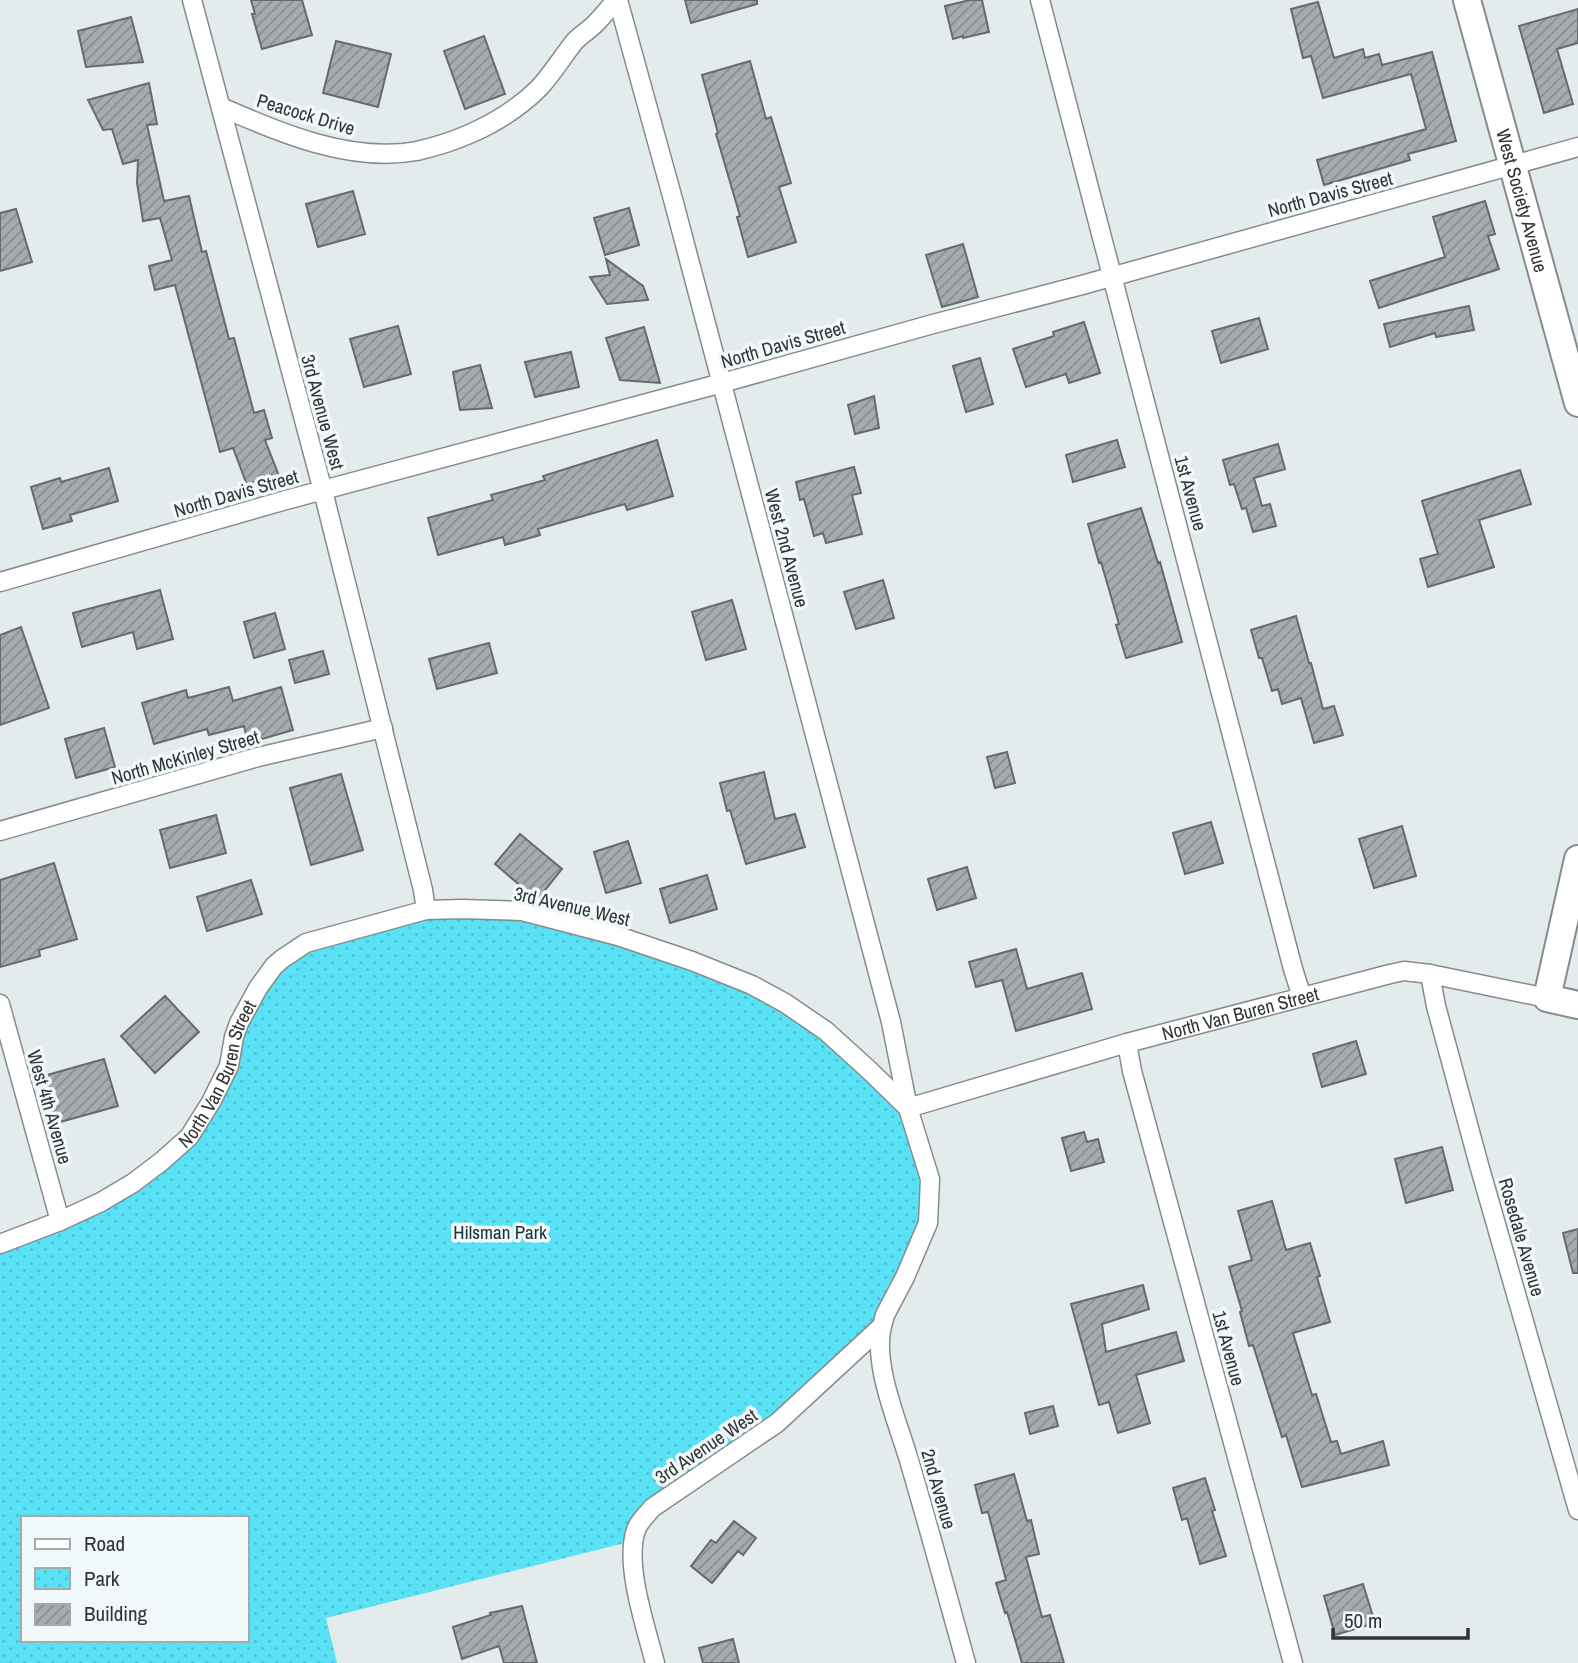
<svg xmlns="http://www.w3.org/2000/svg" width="1578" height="1663" font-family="'Archivo Narrow',sans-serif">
<defs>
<pattern id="park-dots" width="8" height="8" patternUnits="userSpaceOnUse" patternTransform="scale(1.75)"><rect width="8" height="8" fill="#59e1f5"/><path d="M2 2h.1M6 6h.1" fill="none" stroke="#4ec2d3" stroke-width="1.8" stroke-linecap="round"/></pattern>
<pattern id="building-hatch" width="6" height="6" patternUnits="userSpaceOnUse" patternTransform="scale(1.75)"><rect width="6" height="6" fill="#a6acad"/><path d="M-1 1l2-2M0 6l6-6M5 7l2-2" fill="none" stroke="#888d8e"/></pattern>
</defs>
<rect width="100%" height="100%" fill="#e4ebec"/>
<!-- park -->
<path fill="url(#park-dots)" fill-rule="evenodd" d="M427 912 522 914 618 938 784 1005 903 1107 928 1178 927 1222 884 1314 776 1422 651 1508 633 1541 326 1618 337 1663H0V1249L109 1201 193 1137 261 989 308 945ZM23 1518H247V1640H23Z"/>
<!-- building -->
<path fill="url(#building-hatch)" stroke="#666b6c" stroke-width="2" d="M251 0H302L312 35 262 49 252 14H255Z
M685 0H757V4L691 23Z
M970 0H982L989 32 963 38V36L953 39 945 6Z
M1318 2 1334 58 1363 49 1365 58 1379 54 1382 65 1432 52 1456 141 1408 154 1410 160 1324 185 1317 160 1426 129 1411 74 1323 98 1311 56 1303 58 1291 9Z
M1578 9V43L1557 49 1573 104 1544 113 1519 26Z
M131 17 143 62 86 67 78 31Z
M484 36 505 94 465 109 444 51Z
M336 41 391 54 378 107 323 93Z
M750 61 766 119 771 117 791 183 779 187 796 242 748 257 737 217 740 216 716 134 718 133 702 75Z
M149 83 157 124 147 125 164 201 189 196 202 252 206 251 229 339 234 338 254 413 264 410 272 438 265 440 281 481 250 493 233 448 220 452 175 285 155 290 149 266 172 260 160 218 143 221 137 183 138 160 123 164 112 129 103 130 88 100Z
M353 191 365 234 318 247 306 204Z
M1485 201 1495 234 1488 236 1499 269 1379 308 1370 281 1445 257 1433 217Z
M629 208 639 245 605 255 594 218Z
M16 209 32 262 0 271V213Z
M963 244 978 297 942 307 926 255Z
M606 259 643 286 648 300 607 304 590 277 610 275Z
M1469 306 1474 330 1436 337 1435 333 1390 347 1384 324Z
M1259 318 1268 349 1221 363 1212 331Z
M1084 322 1100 373 1069 383 1066 374 1026 387 1013 349 1054 336 1053 332Z
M398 326 411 374 364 387 350 339Z
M644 327 660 383 620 380 606 338Z
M571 352 579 387 535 397 525 362Z
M980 358 993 404 966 412 953 366Z
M480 365 492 408 460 410 453 372Z
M874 396 879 428 855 434 848 405Z
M657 440 673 496 627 510 625 504 538 529 540 535 505 545 503 537 438 555 428 518 493 500 491 495 545 480 543 476Z
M1117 440 1125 467 1073 482 1066 455Z
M1278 444 1285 469 1254 478 1262 506 1270 504 1276 526 1253 532 1246 508 1242 509 1234 484 1230 485 1223 460Z
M854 467 861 493 852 495 862 534 826 543 823 533 814 536 804 499 800 500 796 482Z
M109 468 118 501 70 515 72 521 43 529 31 487 60 478 61 482Z
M1520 470 1531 504 1479 520 1494 567 1428 587 1420 559 1438 554 1422 501Z
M1141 508 1158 563 1160 562 1182 642 1126 658 1116 625 1119 624 1101 562 1099 563 1088 524Z
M883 580 894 618 856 629 844 592Z
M160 590 173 639 137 649 133 632 82 647 73 613Z
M732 600 746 649 706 660 692 612Z
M275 613 285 649 254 658 244 622Z
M1296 616 1309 663H1311L1323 709 1334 706 1343 735 1314 743 1301 698 1282 704 1278 689 1272 691 1262 658H1259L1251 630Z
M21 627 49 708 0 725V635Z
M489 643 497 673 437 689 429 659Z
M323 651 329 674 295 683 289 660Z
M229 687 233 701 281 687 293 730 248 743 244 726 209 735 207 729 154 744 142 703 186 690 188 698Z
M104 728 115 767 76 778 65 739Z
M1007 752 1015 783 995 788 987 757Z
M764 772 775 819 795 814 805 847 746 864 730 810 727 811 720 783Z
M341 774 363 850 311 865 290 788Z
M216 815 226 853 170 868 160 830Z
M1211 822 1223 863 1185 874 1173 833Z
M1402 826 1416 876 1374 888 1359 839Z
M520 834 562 869 537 900 495 864Z
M628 841 641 883 606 893 594 852Z
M54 863 77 939 39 950 40 956 0 967V880Z
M967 867 976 898 937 910 928 879Z
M707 875 717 909 670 923 660 889Z
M251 880 262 914 207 931 197 897Z
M1016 949 1027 989 1082 973 1092 1009 1016 1031 1002 980 976 987 969 962Z
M165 996 199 1032 155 1073 121 1036Z
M1356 1041 1366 1074 1322 1087 1313 1054Z
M104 1059 118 1106 53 1124 40 1077Z
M1084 1132 1087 1142 1098 1139 1104 1162 1071 1171 1062 1138Z
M1442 1147 1453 1190 1406 1203 1395 1159Z
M1272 1201 1286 1250 1310 1243 1320 1276 1317 1277 1330 1322 1293 1333 1312 1395 1316 1394 1331 1442 1337 1441 1341 1454 1383 1441 1389 1465 1302 1487 1286 1435 1282 1437 1253 1345 1249 1346 1240 1312 1242 1311 1229 1267 1252 1260 1238 1211Z
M1578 1229V1273H1573L1563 1233Z
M1143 1285 1149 1309 1102 1324 1106 1352 1176 1332 1184 1361 1136 1375 1150 1423 1118 1433 1109 1402 1099 1405 1071 1304Z
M1053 1406 1058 1426 1030 1434 1025 1413Z
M1014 1474 1027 1521 1031 1520 1039 1554 1026 1557 1042 1617 1050 1615 1064 1663H1022L1007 1612 1005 1613 996 1583 1006 1580 988 1512 982 1513 975 1485Z
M1205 1478 1215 1510 1212 1511 1226 1556 1200 1564 1187 1518 1182 1520 1173 1488Z
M734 1521 756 1538 743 1555 738 1551 712 1583 691 1566 711 1540 716 1543Z
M1363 1584 1375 1623 1335 1635 1324 1596Z
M522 1606 537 1663H504L499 1646 462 1659 453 1627 491 1615 490 1613Z
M733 1639 739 1663H703L699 1648Z"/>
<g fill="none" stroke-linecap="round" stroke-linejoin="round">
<!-- street casing -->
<g stroke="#868c8d" stroke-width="21">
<g id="street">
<path d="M192 0 323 491 423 890 426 910"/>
<path id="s1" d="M618 0 674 203 891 1022 908 1108 1127 1043 1390 974 1404 971 1430 974 1547 998"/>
<path d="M1040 0 1293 969 1302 997"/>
<path d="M221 107C281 133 350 163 417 151 434 147 451 142 467 135 493 124 519 108 539 88 552 74 563 56 575 41 581 35 589 30 595 24 603 16 609 8 616 0"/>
<path d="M0 582 286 500 722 383 933 324 1082 285 1578 147"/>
<path d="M0 831 258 757 383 728"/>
<path d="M1430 974 1436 1006 1479 1165 1578 1510"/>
<path d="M0 1004 60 1221"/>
<path d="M1127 1043 1132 1071 1293 1663"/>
<path id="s2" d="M0 1244 60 1221 101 1202 133 1183 162 1161 189 1137 211 1102 229 1066 234 1037 239 1023 258 988 274 966 282 959 306 943 426 910 462 909 522 911 618 936 692 961 752 985 785 1003 826 1031 870 1071 908 1108 930 1179 928 1223 905 1277 885 1315 882 1326 777 1423 652 1508C647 1515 639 1521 636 1530 624 1564 646 1628 655 1663"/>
<path d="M882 1326C872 1366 900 1427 911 1467 930 1532 948 1598 966 1663"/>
</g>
</g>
<!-- secondary casing -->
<g stroke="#868c8d" stroke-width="30">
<g id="secondary">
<path id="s3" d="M1467 0 1578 403"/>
<path d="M1578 859 1547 998 1578 1005"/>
</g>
</g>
<!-- street -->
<use href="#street" stroke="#fff" stroke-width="18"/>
<!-- secondary -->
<use href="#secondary" stroke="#fff" stroke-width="26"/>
</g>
<g text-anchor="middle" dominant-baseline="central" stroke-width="7" stroke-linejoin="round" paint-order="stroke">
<!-- street labels -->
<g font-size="19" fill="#313334" stroke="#f1f8f9">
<text transform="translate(306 114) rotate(17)">Peacock Drive</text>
<text transform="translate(1330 194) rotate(-15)">North Davis Street</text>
<text stroke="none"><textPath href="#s3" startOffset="208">West Society Avenue</textPath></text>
<text transform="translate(783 344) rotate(-16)">North Davis Street</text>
<text transform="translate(323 412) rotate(75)">3rd Avenue West</text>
<text transform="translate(236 493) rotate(-16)">North Davis Street</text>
<text transform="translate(1191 493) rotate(75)">1st Avenue</text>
<text transform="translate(787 548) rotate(75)">West 2nd Avenue</text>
<text transform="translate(185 757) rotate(-16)">North McKinley Street</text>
<text transform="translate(572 906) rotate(13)">3rd Avenue West</text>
<text stroke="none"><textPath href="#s1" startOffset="1491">North Van Buren Street</textPath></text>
<text stroke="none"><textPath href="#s2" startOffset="289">North Van Buren Street</textPath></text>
<text transform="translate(50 1107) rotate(74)">West 4th Avenue</text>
<text transform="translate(1522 1237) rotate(74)">Rosedale Avenue</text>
<text transform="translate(1229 1348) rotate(75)">1st Avenue</text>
<text transform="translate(706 1446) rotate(-34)">3rd Avenue West</text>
<text transform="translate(939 1489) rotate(74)">2nd Avenue</text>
</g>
<!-- park labels -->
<g font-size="19" fill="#193134" stroke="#f1f8f9">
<text x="500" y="1232">Hilsman Park</text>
</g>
</g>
<!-- legend -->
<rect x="21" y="1516" width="228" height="126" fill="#f1f8f9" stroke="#a4a9aa" stroke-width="2"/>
<rect x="35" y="1539" width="35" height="10" fill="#ffffff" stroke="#a4a9aa" stroke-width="2"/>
<text x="84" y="1551" font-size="21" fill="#313334">Road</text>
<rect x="35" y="1568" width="35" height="21" fill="url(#park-dots)" stroke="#a4a9aa" stroke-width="2"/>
<text x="84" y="1586" font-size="21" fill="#313334">Park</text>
<rect x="35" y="1604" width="35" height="21" fill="url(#building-hatch)" stroke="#a4a9aa" stroke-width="2"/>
<text x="84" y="1621" font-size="21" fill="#313334">Building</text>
<!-- scale -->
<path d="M1333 1628v10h135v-10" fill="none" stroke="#313334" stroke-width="3.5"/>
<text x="1344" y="1628" font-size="21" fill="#313334" stroke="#f1f8f9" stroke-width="5" paint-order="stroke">50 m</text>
</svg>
